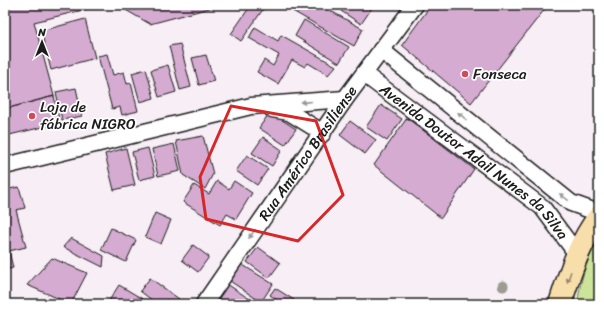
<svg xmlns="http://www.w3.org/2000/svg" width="604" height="309" font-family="Sriracha,sans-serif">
<rect width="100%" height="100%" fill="#f7eef6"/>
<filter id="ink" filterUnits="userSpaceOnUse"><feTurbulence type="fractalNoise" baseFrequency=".025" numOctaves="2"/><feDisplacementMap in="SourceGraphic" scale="8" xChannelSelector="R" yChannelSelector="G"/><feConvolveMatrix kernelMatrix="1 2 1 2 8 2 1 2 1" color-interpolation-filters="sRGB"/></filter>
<g filter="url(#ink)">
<!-- green -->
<path fill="#cbe49a" stroke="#74805b" d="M599 241V304H578C578 287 588 254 599 241Z"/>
<!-- building -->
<path fill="#d5abd1" stroke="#1c1c1c" d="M5 5H103L34 22 54 96 5 109Z
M117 5H221L150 24Z
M251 5H266L241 41 231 34Z
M282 5H320L363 29 354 46Z
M345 5H367L372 8 361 24 341 11Z
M431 5H548L471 103 402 45Z
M85 19 95 58 51 70 41 31Z
M304 20 349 47 339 63 295 36Z
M255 27 278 41 281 35 336 66 328 75 308 63 305 67 292 60 278 84 257 72 264 60 273 66 279 55 249 38Z
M180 44 191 87 180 90 169 46Z
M107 54 113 75 124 72 127 84 131 83 138 111 122 115 120 107 112 109 98 56Z
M206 55 214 81 199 85 192 58Z
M168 65 176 92 159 97 151 70Z
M146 69 154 98 140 102 132 73Z
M76 88 82 116 62 120 56 92Z
M54 96 60 123 5 136V109Z
M381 105 402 119 387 141 366 127Z
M270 112 296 129 285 145 259 128Z
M407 118 474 169 441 218 374 165Z
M350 121 376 140 365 154 340 135Z
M203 136 213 174 205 189 183 175 176 141Z
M263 137 282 150 272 166 252 153Z
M174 144 180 171 158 176 152 149Z
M126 148 135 185 114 190 105 154Z
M148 148 155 176 139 180 132 152Z
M247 155 268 169 257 185 236 171Z
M217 181 229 189 234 181 252 193 236 219 227 214 220 225 183 202 194 185 209 194Z
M19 187 25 208 16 210 26 247 9 251 13 268 5 270V190Z
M155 213 171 220 161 244 145 237Z
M111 228 136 240 126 262 101 250Z
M71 238 104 256 103 267 63 247Z
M193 245 209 257 198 272 182 260Z
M258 247 280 263 269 278 247 262Z
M52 258 87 273 71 304 27 285Z
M238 262 273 284 261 302 227 279Z
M150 278 179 299 175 304H157L140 291Z
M221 280 257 304H225L211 294Z
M119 285 151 304H107Z
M275 288 294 300 291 304H275L277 300 270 295Z"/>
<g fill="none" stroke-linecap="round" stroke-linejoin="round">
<!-- minor casing -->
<g stroke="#1c1c1c" stroke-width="19">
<g id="minor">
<path d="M381 50 571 203 599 213"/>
<path id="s1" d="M364 74 542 207 577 254"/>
<path d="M272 109 289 112 323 133"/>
<path d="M5 166 251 106 345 99"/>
<path id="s2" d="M204 304 345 99 415 5"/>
</g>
</g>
<!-- primary casing -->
<g stroke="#1c1c1c" stroke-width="25">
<path id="primary" d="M560 304C570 273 579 243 599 217"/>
</g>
<!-- minor -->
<use href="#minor" stroke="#fff" stroke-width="16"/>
<!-- primary -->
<use href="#primary" stroke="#f8deab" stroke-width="22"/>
</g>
<!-- trees -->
<circle fill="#9c9c93" cx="503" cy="286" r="5.5"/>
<!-- one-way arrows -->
<defs><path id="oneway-solid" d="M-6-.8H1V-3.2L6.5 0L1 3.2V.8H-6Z"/></defs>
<g fill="#999">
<use href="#oneway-solid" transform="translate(306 102) rotate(175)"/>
<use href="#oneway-solid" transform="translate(462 116) rotate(-140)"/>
<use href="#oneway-solid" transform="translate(564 197) rotate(-142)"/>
<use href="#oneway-solid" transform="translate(252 234) rotate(125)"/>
</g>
<use fill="#95876b" href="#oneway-solid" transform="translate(569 277) rotate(109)"/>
</g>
<!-- marked area -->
<path fill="none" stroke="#d62828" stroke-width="3" stroke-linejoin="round" d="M231 106 316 121 343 195 298 241 206 219 200 177Z"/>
<!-- markers -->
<g fill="#d1495b" stroke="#fff" stroke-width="1.5">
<circle cx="465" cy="74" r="4"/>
<circle cx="32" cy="116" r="4"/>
</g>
<g text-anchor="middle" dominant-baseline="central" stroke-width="3.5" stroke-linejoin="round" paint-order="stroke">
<!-- poi labels -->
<g font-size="15" fill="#1c1c1c" stroke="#fff" text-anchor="start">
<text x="473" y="74">Fonseca</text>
<text x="40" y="107">Loja de<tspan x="40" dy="17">fábrica NIGRO</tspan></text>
</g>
<!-- street labels -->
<g font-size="15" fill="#1c1c1c" stroke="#fff">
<text stroke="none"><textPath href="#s2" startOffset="183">Rua Américo Brasiliense</textPath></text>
<text stroke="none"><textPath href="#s1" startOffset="141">Avenida Doutor Adail Nunes da Silva</textPath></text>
</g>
</g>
<!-- margin -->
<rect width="604" height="309" fill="none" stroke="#fff" stroke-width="20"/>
<rect x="10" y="10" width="584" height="289" fill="none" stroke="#1c1c1c" stroke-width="1.5" filter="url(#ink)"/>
<!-- north arrow -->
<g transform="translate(42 42)" stroke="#ffffff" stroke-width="3" paint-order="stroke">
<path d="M0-3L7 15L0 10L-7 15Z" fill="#1c1c1c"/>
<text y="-6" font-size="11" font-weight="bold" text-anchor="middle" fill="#1c1c1c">N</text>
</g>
</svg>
